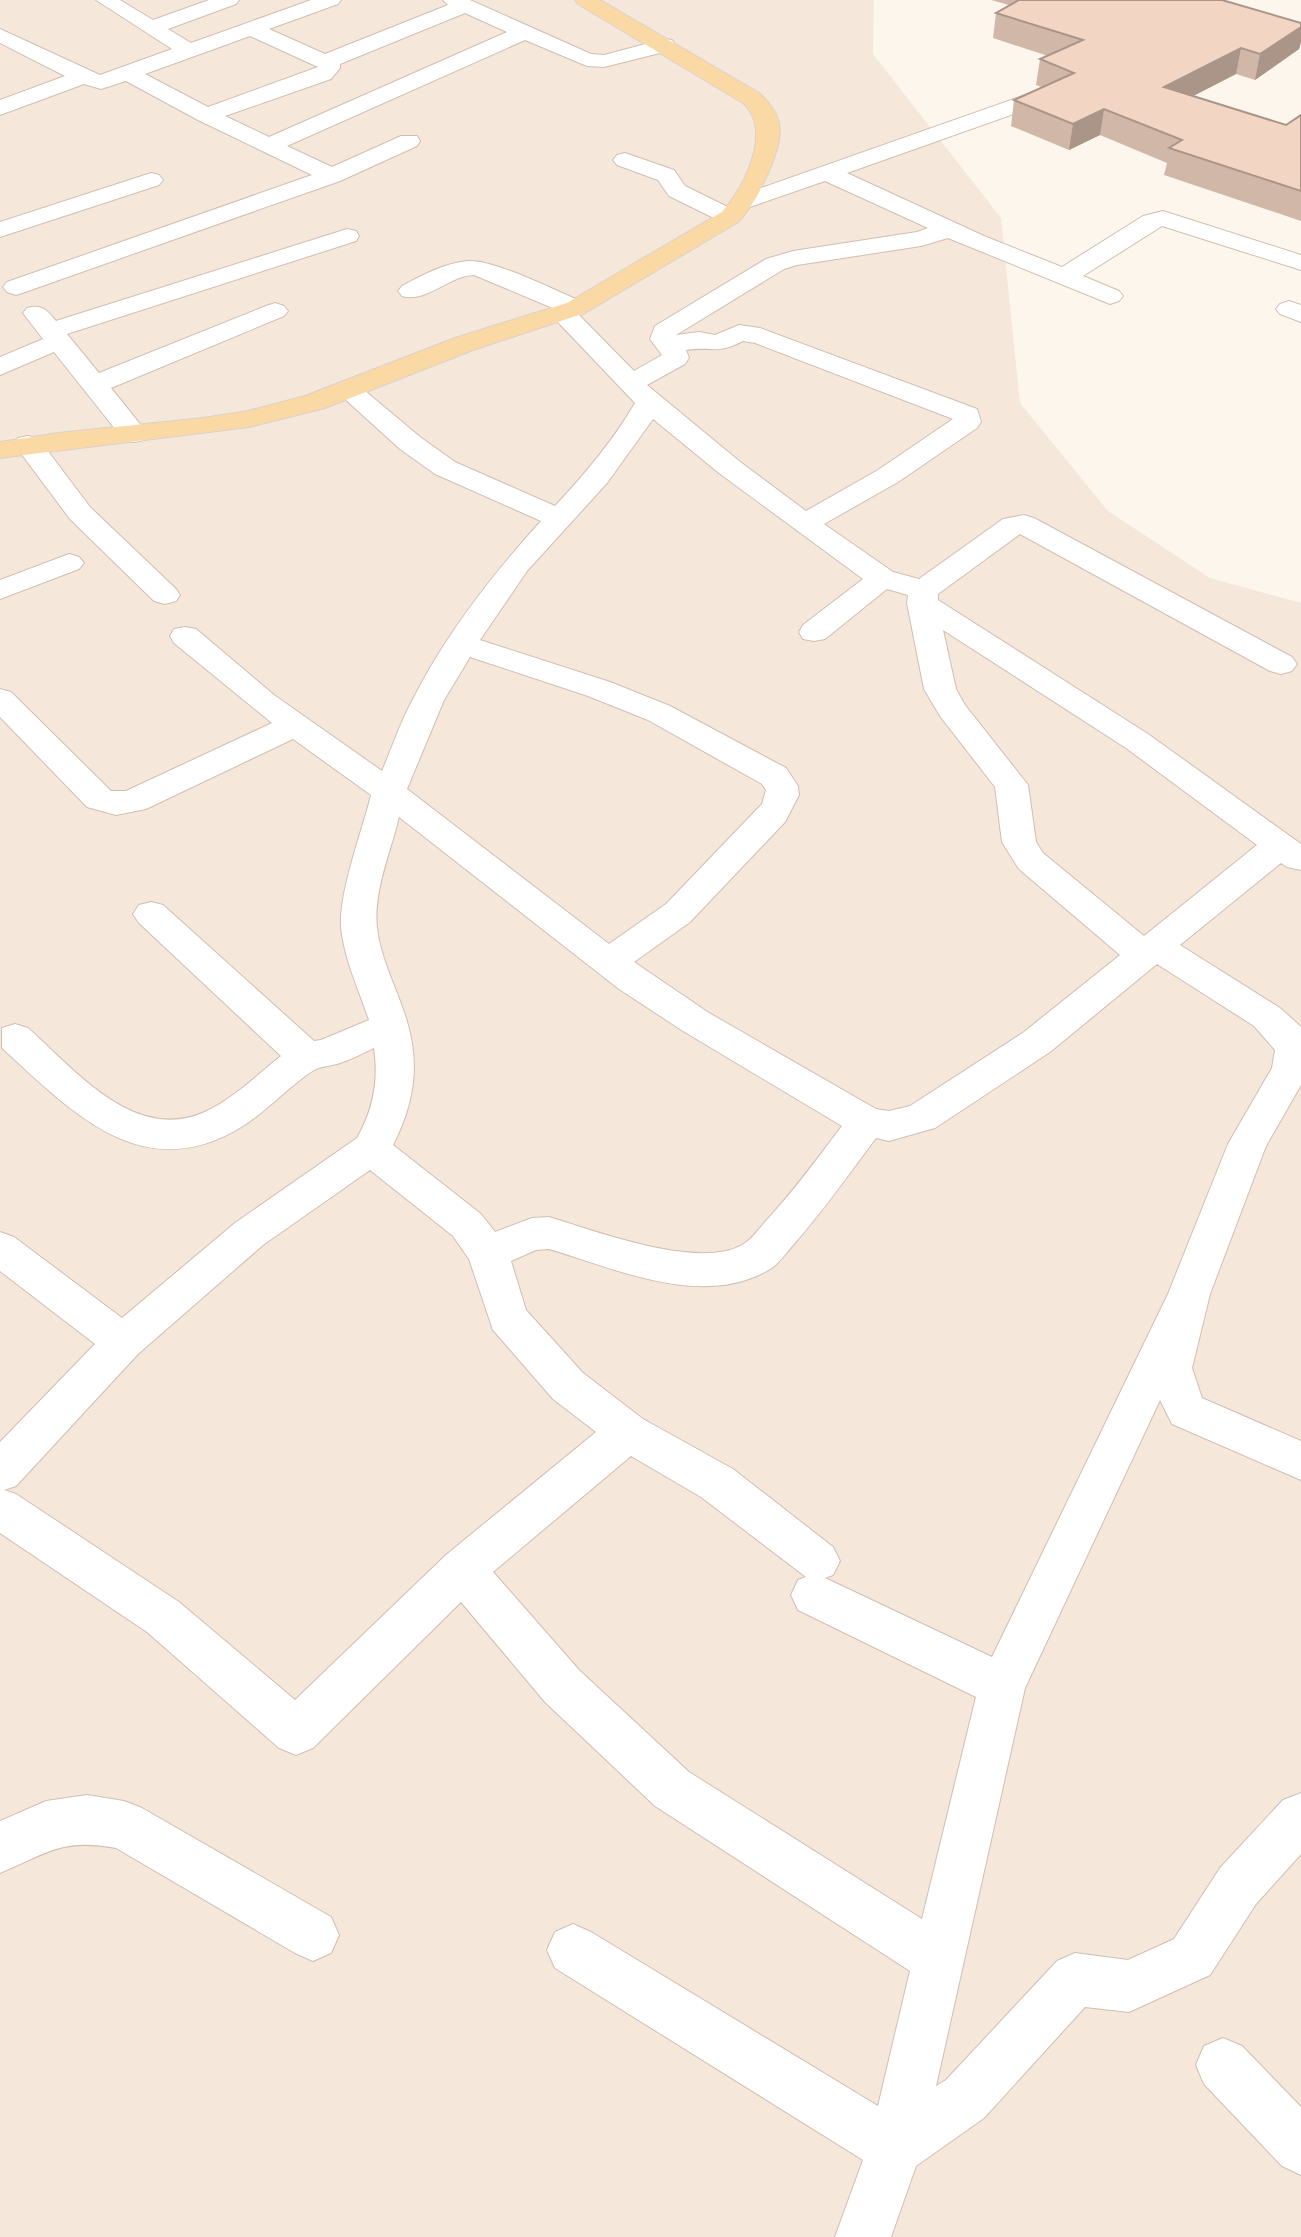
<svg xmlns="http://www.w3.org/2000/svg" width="1301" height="2237" font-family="'Fira Sans',sans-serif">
<rect width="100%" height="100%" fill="#fdf6ec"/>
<!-- residential -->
<path fill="#f5e8da" d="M0 0H874L873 54 1001 218 1020 403 1108 511 1210 578 1301 603V2237H0Z"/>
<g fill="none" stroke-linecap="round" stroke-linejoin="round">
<!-- minor casing -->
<g stroke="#d1beb0" stroke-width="2">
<path id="minor" d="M96 0H120L153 20 209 0H239L236 4 168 29 191 43 311 0H341L338 4 269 29 325 54 448 5 443 0H470L591 54 604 55 664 39 672 40 675 45 672 50 604 67 587 66 525 40 287 146 332 167 401 136H417L420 141 417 146 340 181 25 292 16 295 7 292 3 287 7 282 312 175 198 120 126 81 101 89 84 84 0 115V100L65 76 0 43V29L100 75 172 49ZM465 13 507 32 269 137 225 116 331 79 340 68V64ZM250 36 318 67 208 107 145 74Z
M1028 94 1036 96 1039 101 1036 106 847 173 984 236 1062 267 1143 216 1163 211 1301 255V270L1162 226 1083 276 1119 291 1123 296 1119 301 1110 304 948 238 921 246 797 265 784 269 676 335 699 332 715 335 739 325 760 328 977 409 981 422 977 428 898 482 824 524 893 572 919 579 1003 519 1024 515 1034 518 1292 657 1297 664 1292 671 1281 674 1270 671 1020 534 938 594V600L1148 734 1301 844V870L1287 867 1281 863 1180 945 1280 1008 1301 1027V1085L1266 1146 1210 1294 1192 1368 1202 1398 1301 1441V1480L1172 1424 1160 1400 1025 1688 936 2086 946 2080 1057 1961 1075 1953 1128 1960 1174 1939 1220 1868 1283 1800 1301 1793V1854L1256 1904 1210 1975 1129 2012 1085 2007 984 2118 916 2166 891 2237H835L863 2160 555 1968 547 1950 555 1932 573 1924 591 1932 878 2106 910 1971 655 1806 545 1702 461 1602 313 1748 296 1755 279 1748 147 1632 0 1533V1442L95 1344 0 1271V1232L14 1237 122 1318 235 1223 357 1138C373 1110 379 1081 374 1048 363 1053 352 1059 340 1063 332 1066 321 1066 314 1070 289 1086 268 1110 243 1126 143 1189 71 1111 2 1048V1028L15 1024 28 1028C76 1071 136 1145 207 1111 234 1098 257 1075 281 1056L139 923 133 914 139 905 151 902 163 905 314 1041 321 1040 369 1020C359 990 344 959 341 927 339 891 362 832 371 795L293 739 146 809 116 815 87 807 0 717V689L11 692 111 791H126L272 723 174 643 170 636 174 629 185 627 196 629 274 695 382 771C392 748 400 723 412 701 445 635 492 575 541 521L435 474 400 449 336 391 340 385 349 383 358 385 420 437 455 462 555 506C585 474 613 441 635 403L555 319 551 314 555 309 474 275C448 276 427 303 402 296L398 291 402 286C423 275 444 263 468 261 494 259 558 292 585 303L589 308 585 313 579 315 634 371 662 355 650 339 655 326 766 259 793 251 917 232 928 228 825 181 744 209 736 207 732 202 736 197ZM743 341 755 343 953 419 878 470 806 511 739 461 647 385 685 364 689 358 686 350C712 346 716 355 743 341ZM653 419 719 473 863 579 803 625 799 632 803 639 814 641 825 639 887 589 908 595 907 603 924 689 940 716 995 787 1002 842 1019 869 1120 955 1024 1032 910 1106 889 1111 876 1109 709 1013 634 962 690 922 785 822 799 795 798 786 786 768 670 706 610 682 480 640 527 571 607 483ZM943 630 1126 748 1257 845 1144 936 1043 853 1036 842 1028 785 965 705 956 689ZM470 657 588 696 648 720 762 784 766 790 762 804 666 904 609 944 407 789 444 700ZM399 817 619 989 683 1031 842 1126C817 1159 793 1192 765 1222 758 1230 751 1240 742 1245 698 1270 596 1231 549 1217L532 1218 495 1232 481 1214 393 1145C413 1106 420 1068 408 1025 399 992 381 962 377 928 373 892 391 851 399 817ZM1157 964 1254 1026 1275 1050 1272 1068 1228 1144 1168 1294 992 1657 825 1578 833 1575 840 1561 833 1547 733 1469 643 1419 583 1373 526 1310 511 1261 536 1250 549 1249C617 1269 704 1310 772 1268 780 1262 787 1252 794 1244 823 1211 849 1174 876 1138L889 1141 935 1128 1050 1052ZM370 1170 453 1236 469 1259 493 1330 553 1399 596 1432 446 1555 295 1700 179 1602 16 1494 4 1490 16 1486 138 1354 263 1245ZM631 1456 701 1497 806 1577 798 1580 791 1595 798 1610 976 1697 922 1919 689 1772 579 1670 493 1572Z
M625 153 674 170 685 186 738 212 742 217 738 222 730 224 722 222 669 196 658 180 617 165 613 160 617 155Z
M151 173 159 175 163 180 159 185 0 237V222Z
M347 229 356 231 359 236 356 241 67 334 99 373 266 306 275 303 284 306 288 311 284 316 111 388 148 434 144 440 134 442 124 440 54 352 0 375V357L43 339 23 313 27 308C42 304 47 310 56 321Z
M1289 301 1301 305V322L1280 314 1276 309 1280 304Z
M28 436 38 438 90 507 176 589 180 595 176 601 165 604 154 601 70 519 14 444 18 438Z
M69 554 79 557 84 563 79 569 0 599V580Z
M87 1795 124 1801 142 1808 331 1917 339 1935 331 1953 313 1961 295 1953 116 1848C61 1838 48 1853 0 1873V1821L46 1801Z
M1223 2038 1242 2046 1301 2107V2175L1282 2166 1204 2084 1196 2065 1204 2046Z"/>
</g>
<!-- major casing -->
<g stroke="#dad1cd" stroke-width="2">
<path id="major" d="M575 0H600L759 93C788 119 782 138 769 171 760 191 753 206 738 222L585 313 473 350 325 408 249 427 0 458V442L58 433 203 418 248 411 305 396 455 338 567 303 722 212C745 187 773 130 743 103L578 4Z"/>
</g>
<!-- minor -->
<use href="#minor" fill="#fff" fill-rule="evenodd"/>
<!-- major -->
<use href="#major" fill="#fbd9a5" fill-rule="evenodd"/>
</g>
<!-- wall -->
<path fill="#d1b7a8" d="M991 0H1222L1301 23V42L1299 49 1255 80 1236 74 1193 96 1286 125 1301 115V221L1164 175 1167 163 1100 135 1069 150 1011 126 1014 100 1042 87 1036 85 1040 59 1048 56 993 38 996 13 1009 5Z"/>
<!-- shaded-wall -->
<path fill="#aa9588" d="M1301 27V42L1299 49 1255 80 1260 54Z
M1241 48 1236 74 1160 113 1164 87Z
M1104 109 1100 135 1069 150 1073 124Z"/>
<!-- building -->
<path fill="#f3d5c3" stroke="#aa9588" stroke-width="2" d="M1019 0H1222L1301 23V27L1260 54 1241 48 1164 87 1286 125 1301 115V191L1169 148 1182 140 1104 109 1073 124 1014 100 1074 73 1040 59 1083 40 996 13Z"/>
</svg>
